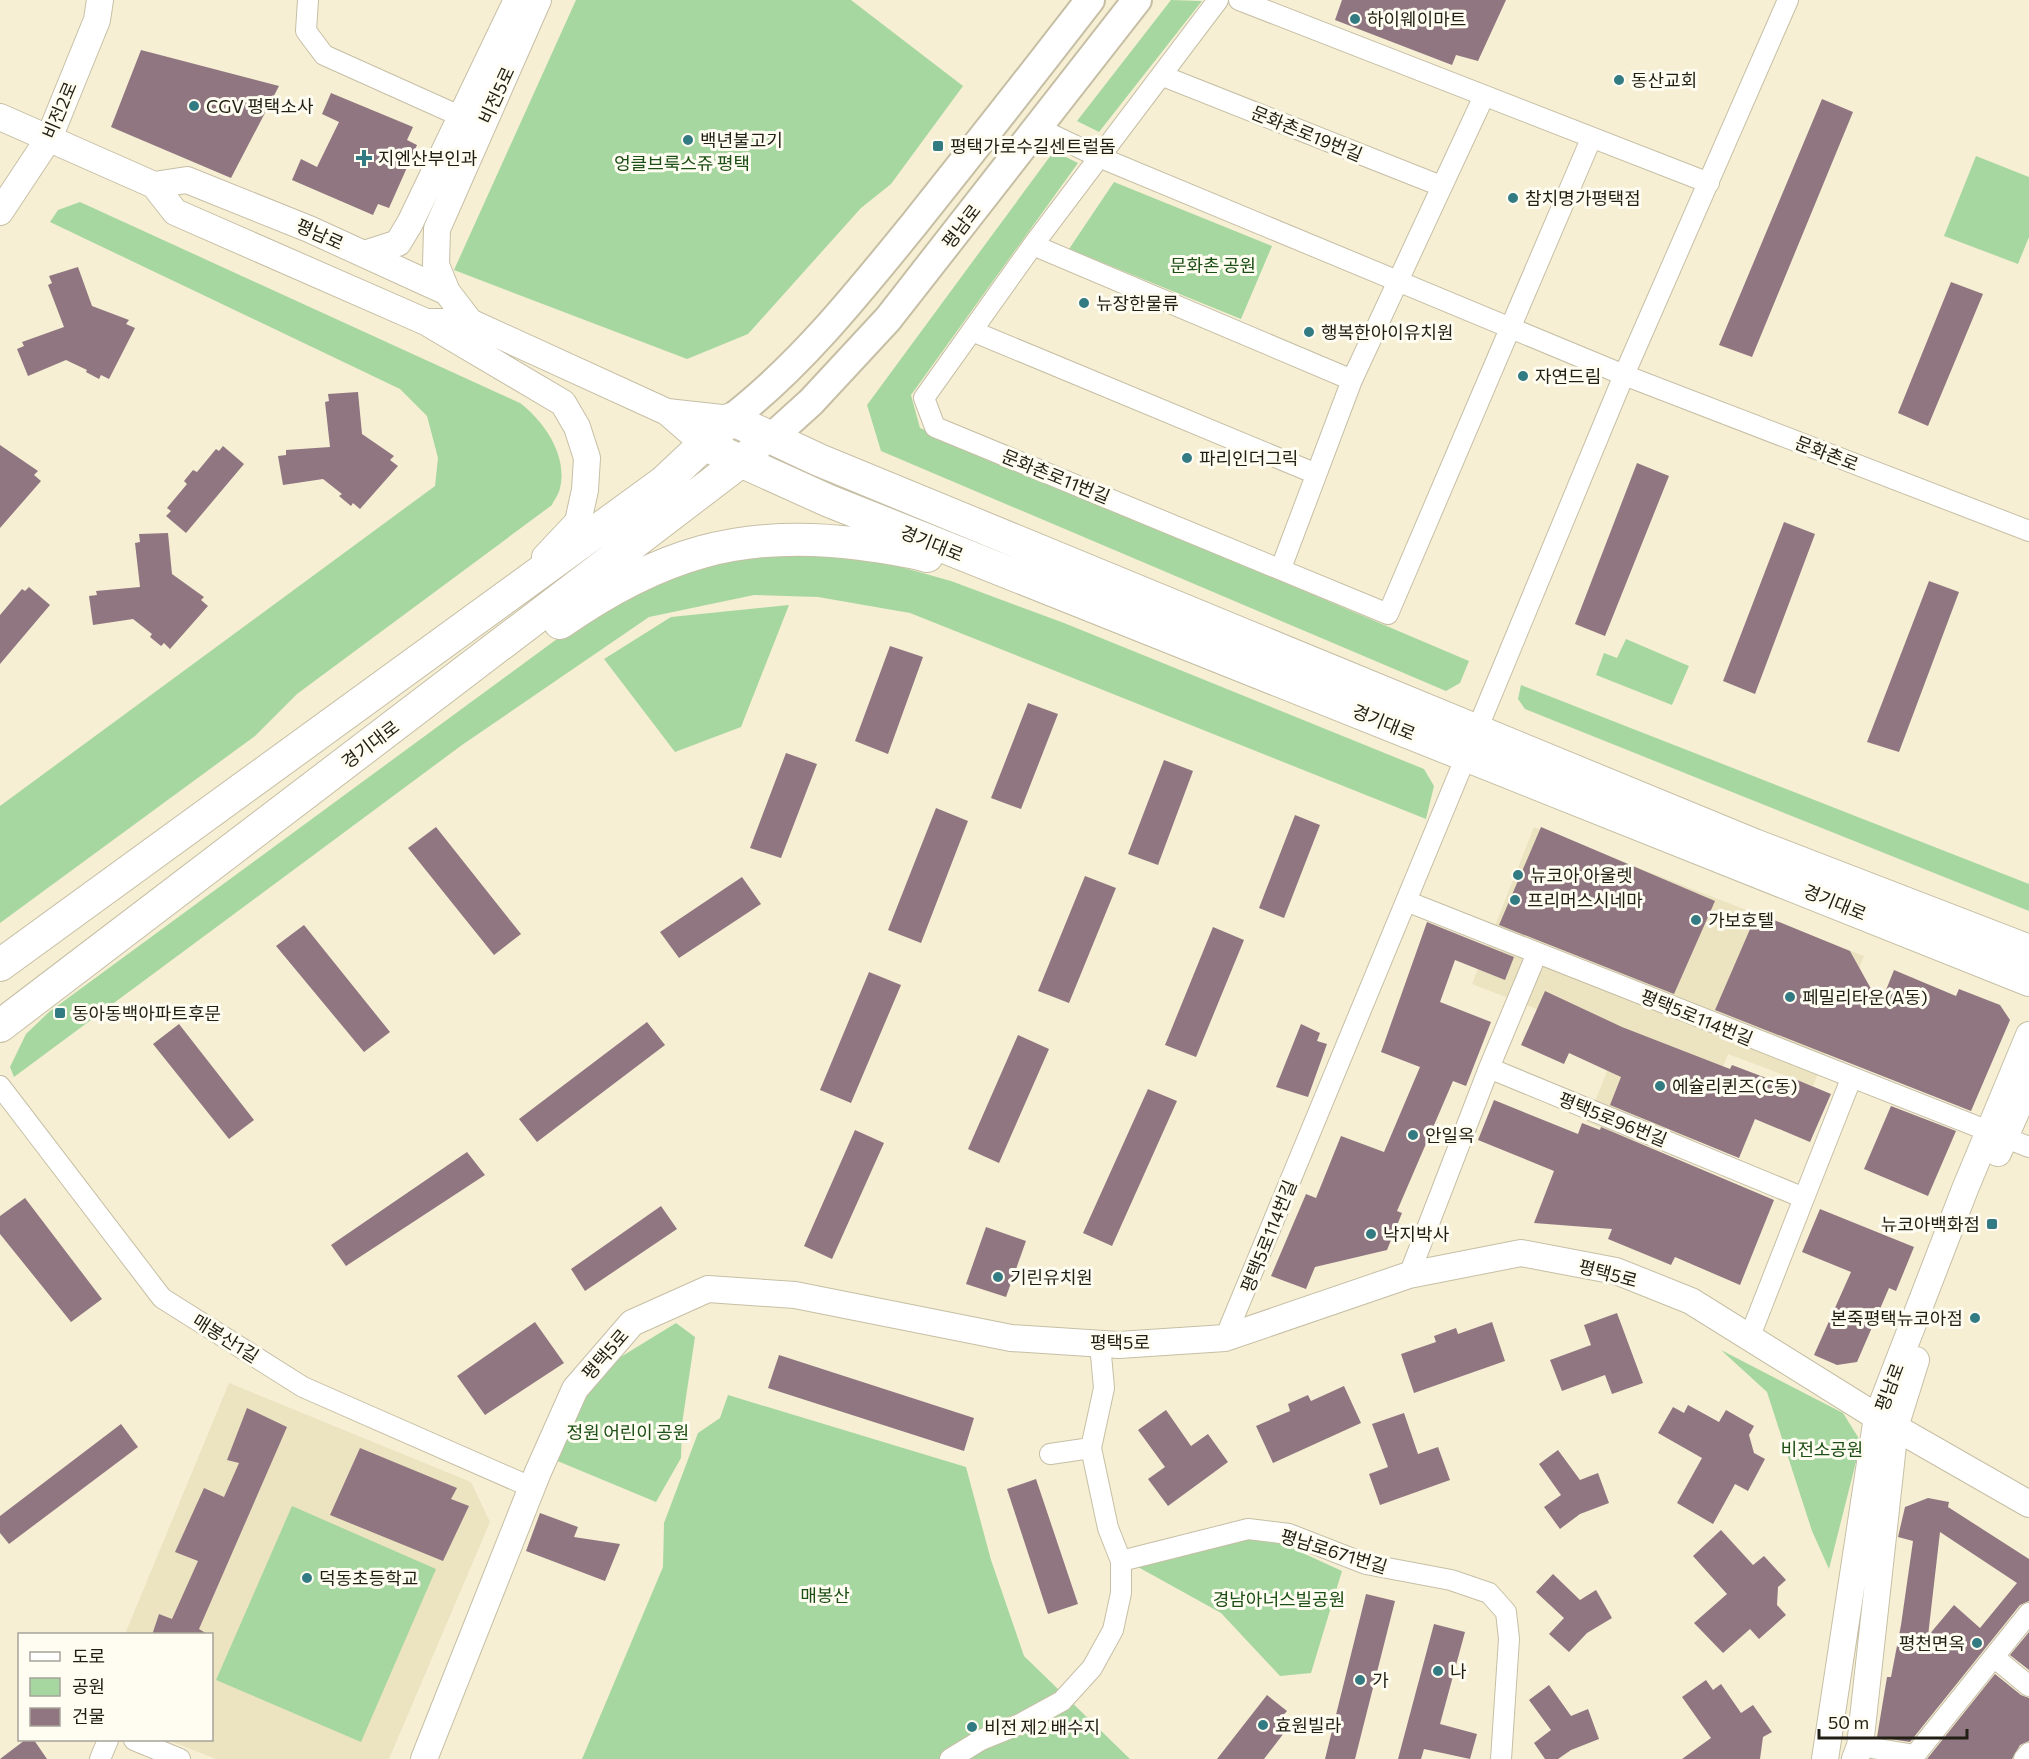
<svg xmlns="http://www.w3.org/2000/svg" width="2029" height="1759" font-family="Commissioner,'Noto Sans KR',sans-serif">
<rect width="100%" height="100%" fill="#f6efd4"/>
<!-- built -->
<path fill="#ece3c1" d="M1534 827 1864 956 1813 1086 1728 1054 1686 1161 1587 1122 1619 1041 1472 984Z
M229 1383 471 1482 490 1522 389 1759H216L168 1740H212V1634H125Z"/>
<!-- green -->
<path fill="#a7d7a0" d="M576 0H851L963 86 891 184 861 208 748 334 687 359 454 270Z
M1171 0 1202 1 1099 132 1077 121Z
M1054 151 1078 163 911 395 920 428 1469 661 1460 683 1446 691 881 451 867 405Z
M1976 156 2029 177V237L2018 264 1944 236Z
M1114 182 1272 246 1241 319 1069 249Z
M80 202 520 403C544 421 568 456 560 488 559 494 554 500 552 505L297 694 255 736 0 923V806L435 486 438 458 427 416 400 389 50 222 58 210Z
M803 555 883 562 951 581 1064 623 1424 769 1434 786 1426 819 910 613 818 597 754 595 649 617 462 745 14 1077 10 1067 26 1034 49 1012 591 614 678 570 741 556Z
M789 605 741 727 675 752 604 659 671 617Z
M1626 639 1689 666 1672 705 1596 675 1604 653 1617 658Z
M1521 685 2029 884V911L1525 709 1518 699Z
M676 1323 695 1337 682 1424 681 1458 656 1502 555 1460 582 1401 619 1358Z
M1721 1350 1843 1413 1861 1442 1829 1569 1812 1531 1767 1392Z
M728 1395 966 1467 991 1560 1024 1656 1130 1759H582L663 1567 664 1523 698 1433 720 1418Z
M292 1506 436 1569 361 1742 216 1680Z
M1249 1534 1270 1538 1342 1571 1311 1673 1280 1676 1221 1613 1138 1567Z"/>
<!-- building -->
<path fill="#907681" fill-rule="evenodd" d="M1342 0H1506L1478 61 1456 55 1452 65 1335 20Z
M141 50 279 86 231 178 111 127Z
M331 93 413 127 407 140 417 145 389 208 378 204 373 215 292 180 301 159 317 167 339 122 322 114Z
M1822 99 1853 112 1752 357 1719 345Z
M78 267 92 306 129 320 126 324 135 328 109 379 101 375 99 379 86 372 87 370 66 360 28 376 17 349 24 346 22 342 64 327 48 285 52 283 49 276Z
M1951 282 1983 294 1928 426 1898 413Z
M358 392 362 434 394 456 390 460 398 466 360 509 353 503 351 506 339 496 342 494 323 479 283 485 278 456 286 455V450L330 447 325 402 329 401 328 394Z
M0 445 38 471 34 475 41 481 0 528Z
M223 446 244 464 186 533 166 516 171 511 167 508 187 484 184 481 193 470 197 472 216 449 219 451Z
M1637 463 1669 476 1605 636 1575 624Z
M1784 522 1815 534 1755 694 1723 681Z
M168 533 172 574 204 597 201 600 208 606 170 649 164 643 161 646 150 637 152 634 133 619 93 625 89 596 97 595 96 591 140 587 135 543 140 542 139 534Z
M1929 581 1959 592 1899 752 1867 742Z
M29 587 50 605 0 664V615L22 589 25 591Z
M890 646 923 657 888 754 855 741Z
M1028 703 1058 714 1021 809 991 798Z
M786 753 817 764 781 858 750 848Z
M1164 760 1193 771 1158 865 1128 854Z
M936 808 968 821 921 943 888 930Z
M1295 815 1320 825 1284 918 1259 908Z
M436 827 521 934 494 955 408 848Z
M1541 827 1715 901 1674 994 1499 925Z
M1085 876 1116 888 1069 1003 1038 991Z
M742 877 761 904 679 958 660 932Z
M1757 913 1850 951 1880 1005 1894 970 1956 996 1959 989 2000 1005 2010 1020 1971 1111 1715 1010Z
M1427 922 1514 957 1505 980 1455 960 1440 1002 1491 1022 1466 1086 1453 1081 1397 1211 1402 1213 1387 1250 1315 1267 1306 1289 1271 1276 1306 1194 1316 1198 1341 1136 1384 1152 1420 1067 1381 1052Z
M304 925 390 1032 364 1052 276 946Z
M1213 927 1244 940 1196 1057 1165 1045Z
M869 972 901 985 851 1103 820 1090Z
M1545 991 1622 1027 1730 1069 1732 1065 1787 1086 1790 1077 1831 1094 1810 1142 1755 1119 1739 1158 1610 1105 1621 1077 1569 1053 1564 1064 1521 1045Z
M647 1022 665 1045 537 1142 519 1119Z
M179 1024 254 1120 229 1139 153 1044Z
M1301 1024 1320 1033 1317 1041 1327 1044 1308 1097 1276 1087Z
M1018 1035 1049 1049 999 1163 968 1149Z
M1148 1089 1177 1101 1112 1246 1083 1233Z
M1494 1100 1578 1134 1582 1123 1600 1130 1601 1127 1774 1200 1740 1285 1675 1257 1671 1265 1608 1239 1612 1229 1534 1223 1554 1171 1478 1140Z
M1891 1106 1956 1131 1928 1196 1864 1169Z
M855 1130 884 1143 832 1259 804 1246Z
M467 1152 485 1175 346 1266 331 1245Z
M25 1198 102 1299 71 1322 0 1234V1216Z
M661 1206 677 1229 585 1291 571 1269Z
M1820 1209 1914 1247 1896 1291 1889 1288 1857 1362 1837 1365 1814 1355 1851 1272 1802 1252Z
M986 1227 1026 1241 1006 1297 966 1284Z
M1617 1313 1643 1383 1612 1394 1605 1375 1562 1391 1550 1360 1591 1345 1584 1325Z
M535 1322 564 1363 485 1415 457 1376Z
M1492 1322 1505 1361 1414 1393 1401 1354 1436 1342 1434 1336 1456 1328 1458 1334Z
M779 1355 974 1418 964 1451 768 1388Z
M1344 1386 1361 1423 1273 1463 1256 1426 1290 1411 1288 1404 1308 1395 1311 1401Z
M1688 1405 1719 1422 1726 1410 1754 1426 1749 1435 1754 1453 1765 1459 1748 1491 1735 1484 1713 1524 1677 1503 1702 1458 1658 1433 1673 1407 1684 1413Z
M247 1408 287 1427 199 1629 209 1635H152L159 1614 172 1619 198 1561 175 1552 204 1488 224 1497 239 1463 227 1460Z
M1166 1410 1191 1446 1208 1434 1228 1462 1168 1506 1148 1479 1165 1467 1138 1430Z
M1404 1413 1418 1454 1438 1447 1450 1480 1380 1505 1369 1474 1388 1467 1372 1424Z
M121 1424 138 1447 9 1544 0 1533V1516Z
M360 1448 457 1488 451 1499 469 1506 443 1561 330 1515Z
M1558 1450 1580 1480 1598 1473 1609 1503 1580 1514 1560 1529 1544 1507 1561 1495 1539 1464Z
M1036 1479 1078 1604 1048 1614 1007 1489Z
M1928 1498 1949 1502 1948 1507 2029 1559V1601L2020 1605 1910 1742 1877 1737 1887 1677H1891L1901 1625 1913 1541 1898 1537 1905 1507ZM1940 1532 2017 1583 1980 1628 1954 1605 1928 1636Z
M540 1513 578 1527 574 1537 620 1544 605 1581 526 1551Z
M1721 1530 1753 1565 1764 1556 1786 1580 1778 1587 1777 1605 1786 1615 1759 1639 1750 1629 1723 1653 1694 1623 1727 1594 1693 1556Z
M1553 1574 1580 1600 1596 1590 1612 1618 1587 1633 1569 1652 1549 1634 1564 1618 1536 1592Z
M1366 1594 1395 1601 1355 1759H1325Z
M1434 1624 1465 1632 1440 1724 1477 1734 1470 1759 1424 1749 1421 1759H1398Z
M2029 1632V1670L2010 1655Z
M1995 1674 2021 1695 2029 1698V1741L2020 1745 2012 1759H1927Z
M1706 1680 1713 1690 1721 1684 1741 1713 1753 1705 1772 1732 1763 1737 1760 1759H1682L1711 1738 1682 1697Z
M1549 1685 1571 1716 1588 1709 1599 1739 1571 1750 1558 1759H1545L1534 1743 1551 1730 1529 1700Z
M1267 1695 1287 1711 1278 1721 1287 1729 1264 1759H1217Z
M25 1740H34L47 1759H0Z"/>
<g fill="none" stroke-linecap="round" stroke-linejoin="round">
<!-- minor casing -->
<g stroke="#c6bfa5" stroke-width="22">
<path id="minor" d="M308 0 306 31 324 55 462 117
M1218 0 1033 245 924 398 935 427 1388 614 1591 139
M1239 0 1709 183
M1788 0 1624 375 2029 531
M1163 76 1441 186
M1038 128 1099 157 1624 375 1225 1338
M1033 245 1352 380
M972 331 1314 473
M1281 568 1352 380 1484 96
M1406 901 2029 1147
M1489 1068 1804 1198 1750 1336
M0 1086 162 1298 303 1387 533 1488
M1804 1198 1851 1079
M1409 1275 1489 1068 1537 953
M1050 1454 1091 1448
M1121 1561 1248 1529 1289 1534 1366 1564 1451 1580 1489 1593 1506 1612 1509 1639 1501 1759
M1995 1658 2029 1686
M134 1740 180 1759
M1860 1746 1915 1755 2029 1613
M100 1759 108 1740
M950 1759 981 1740 1020 1724 1062 1701 1092 1668 1113 1630 1121 1593V1561L1108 1528 1091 1448 1104 1388 1100 1344
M2024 1759 2029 1753"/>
</g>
<!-- tertiary casing -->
<g stroke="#c6bfa5" stroke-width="28">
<path id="tertiary" d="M0 117 154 185 175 212 426 322H470L667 412 705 445
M154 185 187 180 309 229 447 292 470 322
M0 212 49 138 97 20 100 0
M364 254 398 243 410 223 517 0
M447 292 436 265 437 229 538 0
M426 322 563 403 577 427 587 458 585 490 578 522 545 557
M667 412 731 419
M1998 1153 2029 1083
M424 1759 538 1472 575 1389 632 1323 708 1289 795 1295 1011 1338 1119 1345 1225 1338 1409 1275 1521 1253 1616 1271 1691 1301 1877 1417 2029 1504
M1825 1759 1877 1417 1965 1189 2029 1035
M1855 1759 1860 1746 1895 1427 1916 1360"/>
</g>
<!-- secondary casing -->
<g stroke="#c6bfa5" stroke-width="32">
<path id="secondary" d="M731 419C801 365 859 292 915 223 974 149 1032 75 1090 0
M770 439 811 402 888 319 1137 0"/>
</g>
<!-- primary casing -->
<g stroke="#c6bfa5" stroke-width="34">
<path id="primary" d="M705 445 829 501 2029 980
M560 623C657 555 741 528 860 544 883 547 905 550 927 556
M0 965 664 482 731 419 819 460 1754 845 2029 951
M0 1026 753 452"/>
</g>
<!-- minor -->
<use href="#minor" stroke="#fff" stroke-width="20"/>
<!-- tertiary -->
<use href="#tertiary" stroke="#fff" stroke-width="26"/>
<!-- secondary -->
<use href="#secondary" stroke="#fff" stroke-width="28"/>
<!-- primary -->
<use href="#primary" stroke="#fff" stroke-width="32"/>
</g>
<!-- markers -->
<g fill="#337b83" stroke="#fffcf1" stroke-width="2">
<circle cx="1355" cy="19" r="6"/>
<circle cx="1619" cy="80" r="6"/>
<circle cx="194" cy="106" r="6"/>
<circle cx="688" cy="140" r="6"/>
<rect x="932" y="140" width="12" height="12" rx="3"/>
<path d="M361 149h6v6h6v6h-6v6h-6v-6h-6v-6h6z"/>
<circle cx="1513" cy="198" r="6"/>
<circle cx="1084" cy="303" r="6"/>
<circle cx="1309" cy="332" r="6"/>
<circle cx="1523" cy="376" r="6"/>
<circle cx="1187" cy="458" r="6"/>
<circle cx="1518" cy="875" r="6"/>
<circle cx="1515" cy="900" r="6"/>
<circle cx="1696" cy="920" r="6"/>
<circle cx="1790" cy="997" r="6"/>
<rect x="54" y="1007" width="12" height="12" rx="3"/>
<circle cx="1660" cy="1086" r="6"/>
<circle cx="1413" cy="1135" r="6"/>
<rect x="1986" y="1218" width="12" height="12" rx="3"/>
<circle cx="1371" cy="1234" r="6"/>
<circle cx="998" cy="1277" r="6"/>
<circle cx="1975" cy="1318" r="6"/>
<circle cx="307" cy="1578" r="6"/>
<circle cx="1977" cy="1643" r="6"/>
<circle cx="1438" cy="1671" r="6"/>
<circle cx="1360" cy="1680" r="6"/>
<circle cx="1263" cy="1725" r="6"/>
<circle cx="972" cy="1727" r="6"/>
</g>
<g text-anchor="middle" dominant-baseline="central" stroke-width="6" stroke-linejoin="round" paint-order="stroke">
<!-- poi labels -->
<g font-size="18" fill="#211e14" stroke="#fffcf1" text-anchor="start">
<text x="1367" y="19">하이웨이마트</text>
<text x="1631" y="80">동산교회</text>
<text x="206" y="106">CGV 평택소사</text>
<text x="700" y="140">백년불고기</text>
<text x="950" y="146">평택가로수길센트럴돔</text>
<text x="378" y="158">지엔산부인과</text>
<text x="1525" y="198">참치명가평택점</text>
<text x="1096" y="303">뉴장한물류</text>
<text x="1321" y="332">행복한아이유치원</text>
<text x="1535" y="376">자연드림</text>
<text x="1199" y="458">파리인더그릭</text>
<text x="1530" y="875">뉴코아 아울렛</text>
<text x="1527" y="900">프리머스시네마</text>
<text x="1708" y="920">가보호텔</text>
<text x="1802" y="997">페밀리타운(A동)</text>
<text x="72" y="1013">동아동백아파트후문</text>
<text x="1672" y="1086">에슐리퀸즈(C동)</text>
<text x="1425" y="1135">안일옥</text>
<text x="1980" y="1224" text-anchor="end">뉴코아백화점</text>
<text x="1383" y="1234">낙지박사</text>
<text x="1010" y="1277">기린유치원</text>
<text x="1963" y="1318" text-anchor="end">본죽평택뉴코아점</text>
<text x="319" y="1578">덕동초등학교</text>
<text x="1965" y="1643" text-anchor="end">평천면옥</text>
<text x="1450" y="1671">나</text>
<text x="1372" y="1680">가</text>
<text x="1275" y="1725">효원빌라</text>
<text x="984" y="1727">비전 제2 배수지</text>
</g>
<!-- street labels -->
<g font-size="18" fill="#211e14" stroke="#fffcf1">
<text transform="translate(496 95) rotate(-65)">비전5로</text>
<text transform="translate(59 110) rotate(-67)">비전2로</text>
<text transform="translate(1307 133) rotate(22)">문화촌로19번길</text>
<text transform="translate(961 226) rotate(-52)">평남로</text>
<text transform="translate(320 234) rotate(24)">평남로</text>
<text transform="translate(1827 453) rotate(21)">문화촌로</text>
<text transform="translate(1056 476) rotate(22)">문화촌로11번길</text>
<text transform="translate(932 543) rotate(22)">경기대로</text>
<text transform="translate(1384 722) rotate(22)">경기대로</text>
<text transform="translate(370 744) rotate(-37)">경기대로</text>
<text transform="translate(1835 902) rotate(22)">경기대로</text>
<text transform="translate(1697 1017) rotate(22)">평택5로114번길</text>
<text transform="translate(1613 1119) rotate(22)">평택5로96번길</text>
<text transform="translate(1268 1236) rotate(-68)">평택5로114번길</text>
<text transform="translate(1608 1273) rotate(15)">평택5로</text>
<text transform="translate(226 1338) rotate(32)">매봉산1길</text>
<text x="1120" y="1342">평택5로</text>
<text transform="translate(605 1354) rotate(-49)">평택5로</text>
<text transform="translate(1889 1387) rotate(-69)">평남로</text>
<text transform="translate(1334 1551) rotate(17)">평남로671번길</text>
</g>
<!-- park labels -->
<g font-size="18" fill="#1c4f15" stroke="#fffcf1">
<text x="682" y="163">엉클브룩스쥬 평택</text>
<text x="1213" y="265">문화촌 공원</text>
<text x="628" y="1432">정원 어린이 공원</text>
<text x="1822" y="1449">비전소공원</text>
<text x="825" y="1595">매봉산</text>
<text x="1279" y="1599">경남아너스빌공원</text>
</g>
</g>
<!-- legend -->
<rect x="18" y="1633" width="195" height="108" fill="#fffcf1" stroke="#a6a399" stroke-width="1.5"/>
<rect x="30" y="1652" width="30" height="9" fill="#ffffff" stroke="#a6a399" stroke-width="1.5"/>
<text x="72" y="1663" font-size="18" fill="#211e14">도로</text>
<rect x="30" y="1678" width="30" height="18" fill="#a7d7a0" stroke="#a6a399" stroke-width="1.5"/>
<text x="72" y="1693" font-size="18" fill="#211e14">공원</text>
<rect x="30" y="1708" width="30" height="18" fill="#907681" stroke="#a6a399" stroke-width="1.5"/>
<text x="72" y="1723" font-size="18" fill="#211e14">건물</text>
<!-- scale -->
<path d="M1819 1729v9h148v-9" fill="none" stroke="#211e14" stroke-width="3"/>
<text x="1828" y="1729" font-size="18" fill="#211e14" stroke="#fffcf1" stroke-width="4.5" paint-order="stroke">50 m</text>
</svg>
